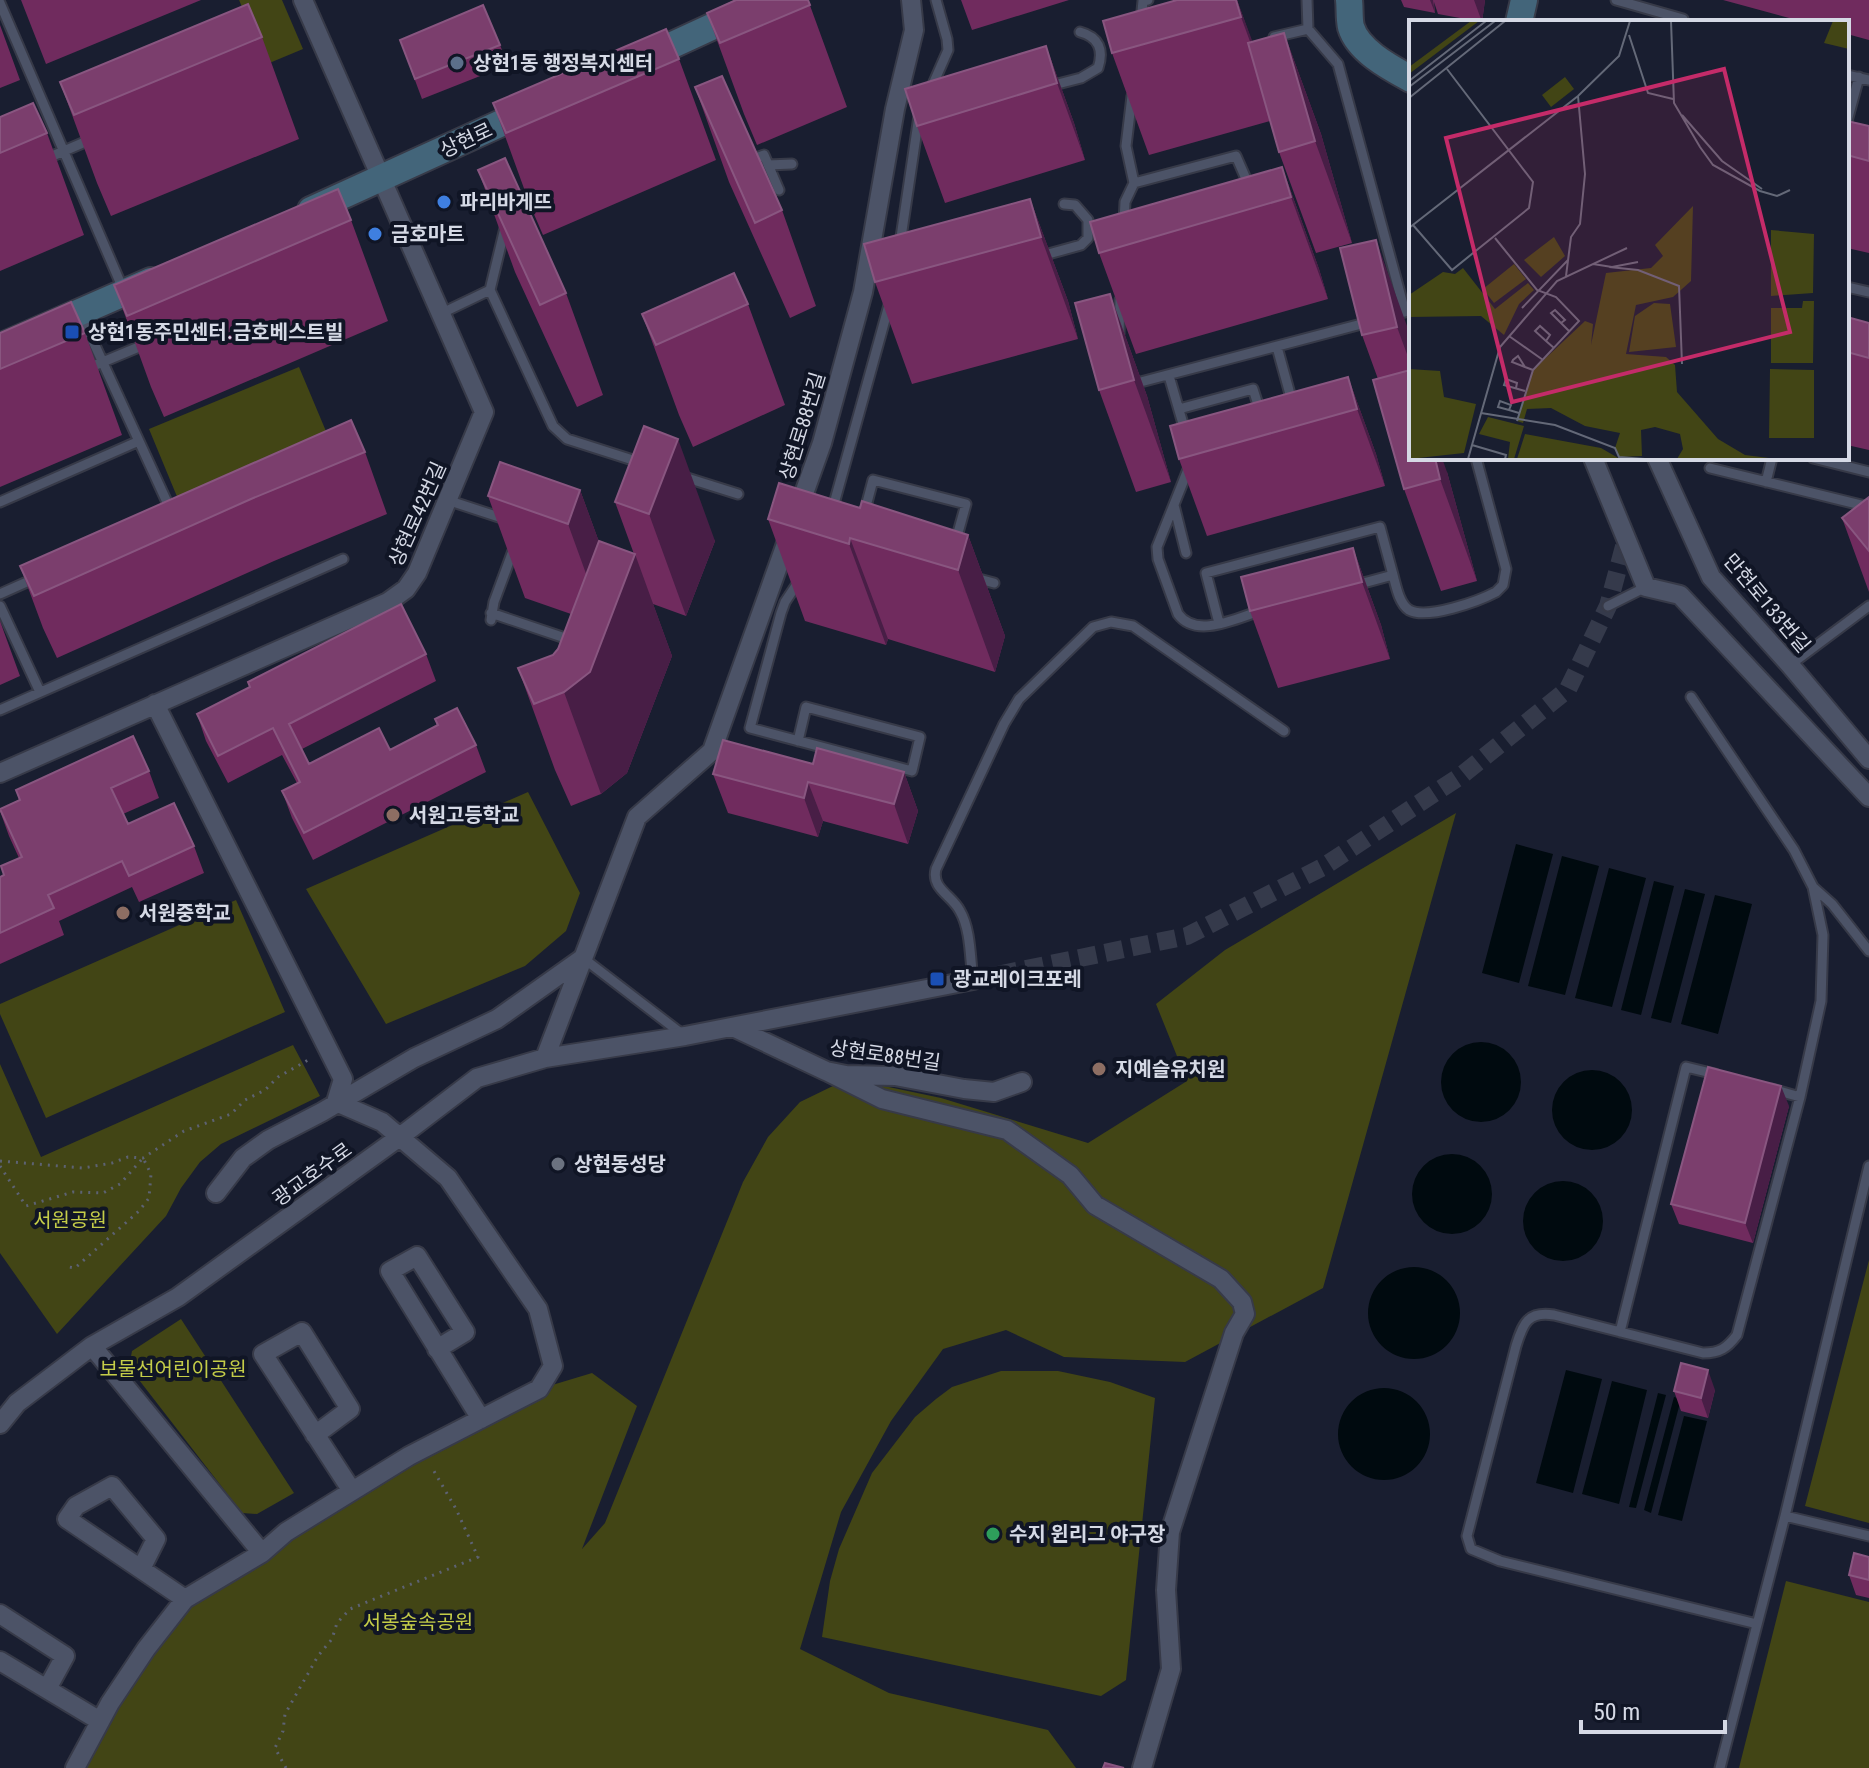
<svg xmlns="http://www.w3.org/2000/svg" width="1869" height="1768" font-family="'Roboto Condensed','Noto Sans KR',sans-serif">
<rect width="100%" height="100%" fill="#191e30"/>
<!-- green -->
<path fill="#424515" d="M239 0H282L303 49 267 64Z
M299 367 328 436 178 499 149 429Z
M528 792 580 893 566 931 525 966 386 1024 306 889Z
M1456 813 1323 1288 1185 1362 1064 1357 1006 1330 943 1349 891 1421 841 1512 800 1649 889 1693 1048 1730 1076 1768H74L185 1599 539 1389 592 1373 637 1406 582 1549 605 1523 743 1182 768 1137 800 1102 837 1084 884 1086 941 1098 1088 1143 1187 1081 1156 1004 1225 950Z
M236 900 285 1012 46 1118 0 1014V1004Z
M293 1045 320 1096 221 1144 200 1162 181 1188 166 1216 57 1334 0 1253V1064L41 1157Z
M1869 1260V1523L1805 1506Z
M181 1319 294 1493 257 1514 242 1513 129 1367 132 1351Z
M1001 1371H1058L1110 1382 1155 1398 1126 1680 1101 1696 822 1637 830 1581 839 1549 872 1473 915 1417 936 1399 952 1387Z
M1786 1581 1869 1602V1768H1739Z"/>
<!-- water -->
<path fill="#000a0f" d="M1516 844 1553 854 1519 983 1482 973Z
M1562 856 1599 866 1565 995 1528 986Z
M1609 868 1646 878 1612 1007 1575 998Z
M1654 881 1674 886 1641 1015 1621 1010Z
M1685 889 1705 894 1671 1023 1651 1018Z
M1715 895 1752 904 1718 1034 1681 1024Z
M1441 1082a40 40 0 1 1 80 0a40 40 0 1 1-80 0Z
M1552 1110a40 40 0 1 1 80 0a40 40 0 1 1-80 0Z
M1412 1194a40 40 0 1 1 80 0a40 40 0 1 1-80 0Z
M1523 1221a40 40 0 1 1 80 0a40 40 0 1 1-80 0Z
M1368 1313a46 46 0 1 1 92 0a46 46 0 1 1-92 0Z
M1566 1370 1602 1379 1573 1493 1536 1483Z
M1612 1381 1647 1390 1619 1504 1582 1494Z
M1338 1434a46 46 0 1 1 92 0a46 46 0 1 1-92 0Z
M1658 1393 1666 1395 1636 1508 1629 1507Z
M1674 1397 1681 1399 1651 1513 1644 1510Z
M1684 1416 1707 1421 1682 1521 1658 1515Z"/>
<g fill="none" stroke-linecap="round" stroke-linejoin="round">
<!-- street-tunnel -->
<path stroke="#353a4b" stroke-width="18" stroke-dasharray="18 9" stroke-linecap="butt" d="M973 980 1187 936 1323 867 1462 775 1568 689 1608 606 1626 539"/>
<!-- lane casing -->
<g stroke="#373a48" stroke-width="13">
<path id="lane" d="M1307 0 1308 29 1338 64 1405 312
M1616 0 1683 19 1682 22
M0 3 123 289
M1141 21 1143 1 1148 0
M1274 37 1308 29
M1847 75 1869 80
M1050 86 1081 78 1098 68C1104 50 1099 37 1080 32
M930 91 948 50 947 39 936 0
M1847 121 1859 77
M43 160 92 139
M748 161 764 155 779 190
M768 165 792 164
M1134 183 1236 156 1250 188
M1124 222 1125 202 1134 183 1126 146 1132 96
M505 228 490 290 553 426 567 439 639 462
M900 244 919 116
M1041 256 1081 245 1088 238V220L1075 205 1064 204
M1847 287 1869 292
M440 314 490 290
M81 315 172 513
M1391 316 1411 310
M1119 334 1120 300
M1277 347 1293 405
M86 369 146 344
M1169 376 1186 434
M1133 384 1369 322
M1179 409 1253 389 1260 411
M1813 458 1869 472
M1189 467 1157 547 1158 559 1178 614C1196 639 1237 618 1260 611
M1710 468 1869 507
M684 477 738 494
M1766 482 1772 458
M447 500 505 519
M0 502 139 441
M1174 505 1186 553
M832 511 889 305
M864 514 873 480 966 504 956 540
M975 578 994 583
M1356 585 1393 575C1396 586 1399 603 1409 610 1427 620 1479 601 1496 592L1503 585 1506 569 1476 458
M0 594 38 577
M0 606 40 692
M1608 606 1646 587
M491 613 571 640
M491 620 494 602 514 548
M1219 623 1206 573 1380 527 1393 575
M1790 665 1869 606
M1691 697 1794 850 1813 887 1832 904 1869 951
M0 710 343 559
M798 741 806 707 920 737 912 771 750 728 781 613 785 602 799 581
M583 958 682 1034
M973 980C970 959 971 930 960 911 952 895 931 889 936 869L1004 724 1019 699 1093 627 1111 622 1133 626 1284 731
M1772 1089 1800 1097
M1620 1332 1686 1067 1715 1074
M1785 1516 1869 1536
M1757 1624 1500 1561 1471 1549 1467 1536 1516 1346C1523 1323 1528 1311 1554 1315L1703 1353C1720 1353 1727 1348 1737 1335L1800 1097 1821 1001 1823 935 1813 887
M1720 1768 1785 1516 1869 1166"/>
</g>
<!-- street casing -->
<g stroke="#373a48" stroke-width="22">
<path id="street" d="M1593 458 1646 587 1680 595 1869 797
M1657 458 1711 577 1790 665 1869 759
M0 773 388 602 406 589 417 573 484 412 303 0
M733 1027 826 1071 846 1075 895 1076 964 1089 994 1092 1022 1082
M545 1058 637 817 712 751 822 443 863 292 895 109 914 30 911 0
M826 1071 882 1099 1007 1130 1070 1175 1095 1205 1221 1279 1242 1302 1245 1314 1234 1333 1170 1532 1166 1590 1171 1669 1142 1768
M216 1193 243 1158 268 1140 322 1112 414 1058 497 1019 583 958
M92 1346 262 1553
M437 1349 465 1332 417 1256 390 1271 481 1419
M0 1424 17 1403 92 1346 178 1297 401 1136 477 1078 545 1058 685 1036 973 980
M315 1435 350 1409 302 1332 263 1354 352 1491
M141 1569 156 1539 112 1486 76 1506 67 1519 185 1599
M0 1614 65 1656 47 1689
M0 1661 100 1721
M75 1768 110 1703 146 1649 185 1599 262 1553 286 1532 409 1456 539 1389 553 1366 538 1309 448 1178 382 1122 336 1102 343 1079 155 704"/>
</g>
<!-- secondary casing -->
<g stroke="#373a48" stroke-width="30">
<path id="secondary" d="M1349 0C1350 8 1349 19 1351 27 1358 51 1391 68 1411 79
M1519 22 1524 0
M642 59 770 0
M311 210 530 110
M0 347 151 281"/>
</g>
<!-- path -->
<path stroke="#5d6272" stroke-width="3" stroke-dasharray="2 6" stroke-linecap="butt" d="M0 1161 83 1168 112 1163 128 1157 143 1158 184 1131 231 1114 245 1100 265 1090 278 1077 310 1059
M0 1166 26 1206 73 1192 103 1193 120 1184 143 1158 151 1174 149 1198 139 1211 75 1268 69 1267
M286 1768 275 1748 283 1731 285 1714 318 1656 332 1639 337 1623 350 1609 478 1557 456 1509 431 1466"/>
<!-- lane -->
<use href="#lane" stroke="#4c5367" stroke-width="9"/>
<!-- street -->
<use href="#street" stroke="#4c5367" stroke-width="18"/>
<!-- secondary -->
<use href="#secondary" stroke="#43657a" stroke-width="26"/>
</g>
<!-- wall -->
<path fill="#702b5e" d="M21 0H201L46 64Z
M808 0 847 107 757 145 744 114 707 13Z
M961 0H1069L972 30Z
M1177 0H1237L1252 42 1284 33 1321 134 1352 243 1316 253 1279 152 1270 121 1149 155 1112 53Z
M1401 0H1485L1482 22 1438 14 1434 2 1435 13 1404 7Z
M1723 0H1869V40L1847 34V22H1804Z
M0 25 20 80 0 88Z
M262 37 299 139 111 216 97 183 60 82Z
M400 40 500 45 508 65 422 99Z
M1046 46 1074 123 1085 160 945 203 917 126Z
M679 59 716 160 543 235 530 205 493 103Z
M695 87 782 210 816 306 790 318 729 182Z
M0 117 47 133 84 235 0 271Z
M1847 121 1869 126V253L1847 248Z
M1282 167 1319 269 1328 299 1136 354 1099 253Z
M478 170 566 293 603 395 577 407 515 272Z
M1030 199 1068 301 1078 339 912 384 875 282Z
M351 220 388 321 164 417 151 387 114 285Z
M1340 248 1411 337V458L1447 472 1477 581 1441 591 1404 489 1378 379 1362 335Z
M1110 294 1147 396 1171 482 1136 492 1099 390Z
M748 304 785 405 693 447 679 415 642 314Z
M1847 317 1869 323V450L1847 445Z
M0 333H85L122 435 0 487Z
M1348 377 1376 454 1385 486 1207 536 1179 459Z
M644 426 715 541 686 616 653 604 672 656 627 773 601 794 571 806 555 770 518 668 553 655 558 649 571 614 525 598 488 496 580 490 599 542 634 554 615 502Z
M365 452 387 514 274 561 57 658 43 628 20 566Z
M1869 497V592L1842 518Z
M860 508 968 535 1005 636 995 672 888 639 886 645 805 621 768 519Z
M1353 548 1381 625 1390 659 1278 688 1250 611Z
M0 621 20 676 0 685Z
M426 654 436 681 302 749 309 764 390 750 437 726 435 719 476 745 486 772 313 860 292 818 282 791 297 783 282 755 228 783 206 741 197 714Z
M813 764 904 772 918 811 908 844 823 821 818 837 728 813 713 774Z
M149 771 159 798 123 814 128 824 194 846 204 873 139 902 132 887 59 921 64 935 0 964V877L4 875 1 866 19 858 9 836 0 811 19 800 16 790Z
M1789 1106 1753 1243 1679 1224 1671 1204Z
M1715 1390 1708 1418 1681 1411 1674 1391Z
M1869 1557V1598L1856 1595 1849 1575Z"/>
<!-- shaded-wall -->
<path fill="#481e46" d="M1236 0H1237L1269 86 1278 118 1241 17Z
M1430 0H1433L1435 13Z
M1474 0H1485L1482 22Z
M1284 33 1321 134 1352 243 1315 141Z
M1046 46 1074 123 1085 160 1057 83Z
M1282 167 1319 269 1328 299 1291 197Z
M1030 199 1068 301 1078 339 1041 237Z
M1376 240 1411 337V365L1397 327Z
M1110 294 1147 396 1171 482 1134 380Z
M1348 377 1376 454 1385 486 1357 409Z
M678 439 715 541 686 616 649 514Z
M1435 458H1442L1447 472 1477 581 1440 479Z
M580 490 617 591 605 626 568 524Z
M968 535 1005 636 995 672 958 570Z
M850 538 888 639 886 645 849 544Z
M1353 548 1381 625 1390 659 1362 582Z
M635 554 672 656 627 773 601 794 564 692Z
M904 772 918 811 908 844 894 804Z
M808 782 823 821 818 837 804 798Z
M1781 1086 1789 1106 1753 1243 1745 1223Z
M1708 1370 1715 1390 1708 1418 1701 1398Z"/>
<!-- building -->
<path fill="#7b3e6d" stroke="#895680" stroke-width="2" d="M736 0H808L810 5 720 43 707 13Z
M1177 0H1236L1241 17 1112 53 1103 21Z
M248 4 262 37 74 115 60 82Z
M483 5 500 45 415 79 400 40Z
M666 29 679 59 506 133 493 103Z
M1284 33 1315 141 1279 152 1248 43Z
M1046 46 1057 83 917 126 905 89Z
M722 76 782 210 755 223 695 87Z
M33 103 47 133 0 153V117Z
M1847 121 1869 126V161L1847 155Z
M505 158 566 293 540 305 478 170Z
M1282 167 1291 197 1099 253 1090 222Z
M338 189 351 220 127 316 114 285Z
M1030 199 1041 237 875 282 864 244Z
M1376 240 1397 327 1362 335 1340 248Z
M734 273 748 304 656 345 642 314Z
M1110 294 1134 380 1099 390 1075 303Z
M71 302 85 333 0 369V333Z
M1847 317 1869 323V358L1847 352Z
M1410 370 1411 458H1435L1440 479 1404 489 1373 380Z
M1348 377 1357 409 1179 459 1170 426Z
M351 420 365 452 251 499 34 596 20 566Z
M644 426 678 439 649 514 615 502Z
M500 462 580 490 568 524 488 496Z
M779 483 860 508 862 501 968 535 958 570 850 538 849 544 768 519Z
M1869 497V551L1842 518Z
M599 541 635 554 590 672 564 692 534 704 518 668 553 655 558 649Z
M1353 548 1362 582 1250 611 1241 577Z
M401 604 426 654 289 724 309 764 379 728 390 750 438 725 435 719 457 708 476 745 304 833 282 791 300 782 273 728 218 756 197 714 250 687 248 682Z
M133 736 149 771 111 788 128 824 174 803 194 846 129 876 122 861 48 895 54 908 0 933V877L4 875 1 866 22 857 0 809 20 800 16 790Z
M723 740 813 764 817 748 904 772 894 804 808 782 804 798 713 774Z
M1708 1067 1781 1086 1745 1223 1671 1204Z
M1681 1363 1708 1370 1701 1398 1674 1391Z
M1854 1553 1869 1557V1580L1849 1575Z
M1105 1763 1124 1768H1103Z"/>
<!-- markers -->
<circle fill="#5c6f8a" stroke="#101525" stroke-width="3" cx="457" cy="63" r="8"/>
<g fill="#3f7fe0" stroke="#101525" stroke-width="3">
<circle cx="444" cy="202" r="8"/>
<circle cx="375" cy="234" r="8"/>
</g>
<g fill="#1a4fb4" stroke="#101525" stroke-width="3">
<rect x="64" y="324" width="16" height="16" rx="4"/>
<rect x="929" y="971" width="16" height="16" rx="4"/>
</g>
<g fill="#8d6e63" stroke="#101525" stroke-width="3">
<circle cx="393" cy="815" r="8"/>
<circle cx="123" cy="913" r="8"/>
<circle cx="1099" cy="1069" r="8"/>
</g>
<circle fill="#6b7280" stroke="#101525" stroke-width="3" cx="558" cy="1164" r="8"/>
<circle fill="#2e9e5b" stroke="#101525" stroke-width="3" cx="993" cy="1534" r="8"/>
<g text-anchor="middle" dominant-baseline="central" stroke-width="8" stroke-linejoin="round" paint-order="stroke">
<!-- poi labels -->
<g font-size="20" font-weight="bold" fill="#d5d9e5" stroke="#101525" text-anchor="start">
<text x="473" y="63">상현1동 행정복지센터</text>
<text x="460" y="202">파리바게뜨</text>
<text x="391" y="234">금호마트</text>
<text x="88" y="332">상현1동주민센터.금호베스트빌</text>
<text x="409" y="815">서원고등학교</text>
<text x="139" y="913">서원중학교</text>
<text x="953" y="979">광교레이크포레</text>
<text x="1115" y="1069">지예슬유치원</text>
<text x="574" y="1164">상현동성당</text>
<text x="1009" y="1534">수지 윈리그 야구장</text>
</g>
<!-- street labels -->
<g font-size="20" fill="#d5d9e5" stroke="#101525">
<text transform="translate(466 140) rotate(-25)">상현로</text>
<text transform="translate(802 426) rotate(-73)">상현로88번길</text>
<text transform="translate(417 514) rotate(-66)">상현로42번길</text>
<text transform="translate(1767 603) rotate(50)">만현로133번길</text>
<text transform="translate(885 1055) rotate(8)">상현로88번길</text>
<text transform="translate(312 1174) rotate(-36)">광교호수로</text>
</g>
<!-- park labels -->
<g font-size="20" fill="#c5cd48" stroke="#101525">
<text x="70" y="1220">서원공원</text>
<text x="173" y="1369">보물선어린이공원</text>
<text x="418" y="1622">서봉숲속공원</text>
</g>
</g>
<!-- overview -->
<g transform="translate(1409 20)">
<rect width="440" height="440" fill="#191e30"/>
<path d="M62 1H70L0 54V47ZM424 1H440V29L415 23ZM156 57 165 69 142 87 133 75ZM284 186 282 261 264 277 227 285 217 334 257 337 266 345 268 372 309 419 336 435 368 439H268L274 429 271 414 246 407 232 410 233 436 210 437 206 428 211 413 176 406 142 388 118 389 114 403 108 401 124 350 176 301 184 304 182 325 197 253 242 248 254 236 246 225ZM362 210 405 214 404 273 362 276ZM145 217 156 236 132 257 115 240ZM105 244 117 259 85 283 74 269ZM54 248 86 289 119 263 125 270 110 284 95 315 72 296 0 297V275L34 252 46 254ZM394 281H405L404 343H362V288H393ZM245 283 261 284 267 327 220 332 226 296ZM0 349 31 351 35 377 67 384 55 433 0 439ZM361 349 405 350V418H360ZM79 397 115 406 105 439H99L101 422 70 414ZM116 414 192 428 211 439H108Z" fill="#424515"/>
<path fill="none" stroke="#646978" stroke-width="2" d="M262 1 265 83 291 127 304 145 351 171 368 176 381 170M220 15 239 73 264 79M0 61 77 1M0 67 86 1M0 78 96 1M273 95 313 141 353 169M4 205 43 250 120 188 124 162 38 49M0 208 169 76 210 36 221 1M86 218 128 270 147 277 170 301 124 350 108 401M184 244 203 247 229 242M200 247 229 250 270 266 273 344M157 256 162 217 171 204 176 154 169 76M113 288 159 240M152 303 156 300 146 290 142 293 161 312M100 316 134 340M137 321 141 315 131 306 126 311 137 321 145 328M116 347 109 336 104 340 103 342 116 347 124 350M107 368 108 363 97 359 95 365 116 371M100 390 102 385 91 381 89 387 100 390 110 393M72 393 146 405 206 428 210 437 236 439M63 425 97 435 96 439M59 439 91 327 148 261 218 228"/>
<path fill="#c42b69" fill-opacity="0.15" stroke="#c42b69" stroke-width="4" d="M315 49 381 312 103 382 37 118Z"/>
<rect width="440" height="440" fill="none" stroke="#d5d9e5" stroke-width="4"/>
</g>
<!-- scale -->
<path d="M1581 1720v12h144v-12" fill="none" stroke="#d5d9e5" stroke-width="4"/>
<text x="1593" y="1720" font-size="24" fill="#d5d9e5" stroke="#101525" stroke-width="6" paint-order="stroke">50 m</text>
</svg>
